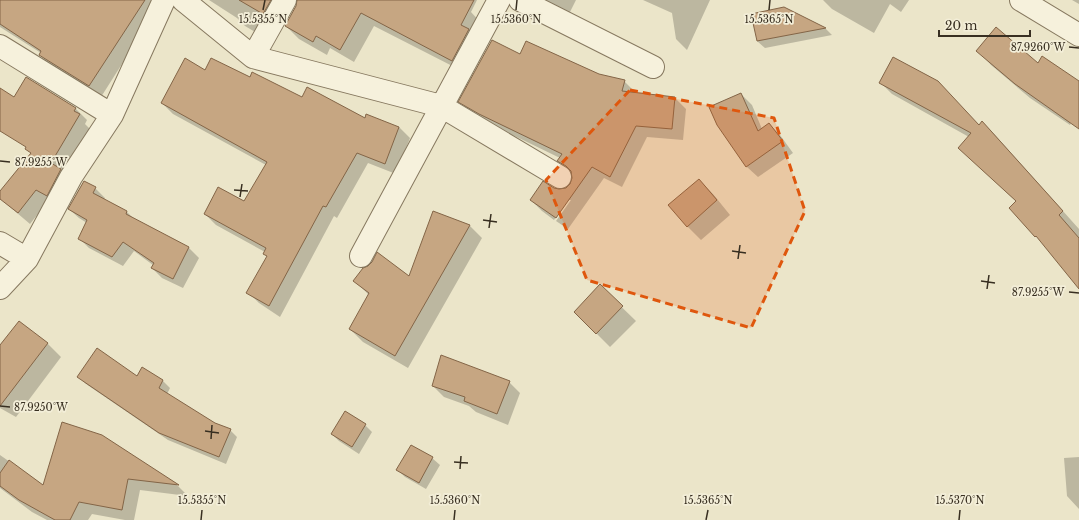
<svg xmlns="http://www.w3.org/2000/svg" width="1079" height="520" font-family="'Libre Baskerville',serif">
<rect width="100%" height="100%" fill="#ebe5c9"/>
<!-- shadow -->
<path fill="#0003" d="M0 0H169L148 23 101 97 51 66 40 55 41 53 0 27Z
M209 0H477L471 12 482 24 466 73 374 26 354 62 330 48 327 55 299 39 286 26 297 6 298 1 292 3 265 38 245 26 237 18Z
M535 0H576L568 16Z
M643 0H710L687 50 676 39 672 13Z
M823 0H909L901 12 890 4 874 33 832 9Z
M1072 0H1079V4Z
M784 8 826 29 832 35 765 48 757 41Z
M978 51 1038 64 1079 84V106L1070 125 1030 98 991 65Z
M521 56 624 81 636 93 635 94 675 98 686 109 683 140 647 137 622 187 604 178 568 229 556 221 571 200H568L554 220 542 211 531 200 553 189 559 190 566 189 571 184 572 174 558 161 560 158 492 125 471 113 460 102Z
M206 71 250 78 302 99 365 119 399 127 410 138 396 174 368 163 337 218 334 216 280 317 259 303 248 292 268 256 265 252 216 225 205 214 244 202 266 165 173 114 162 103Z
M880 82 979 126 982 122 994 134 1079 229V287L1043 244 1036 236 1017 202 959 148 969 137 892 94Z
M0 89 14 98 75 108 87 120 85 124 90 129 48 201 30 224 10 207 0 198V193L44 157 0 128Z
M741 94 752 105 762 129 769 124 780 135 793 153 758 177 747 167 718 124Z
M699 180 713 194 730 215 701 240 687 226Z
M84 182 95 188 105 198 104 200 127 212 135 220 189 248 199 258 183 288 162 278 152 268 153 265 134 251 123 266 89 248 79 238 87 223 79 218 69 209Z
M434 212 470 226 482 238 408 368 363 342 350 329 369 295 355 281 409 278Z
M600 286 636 321 610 347 575 312Z
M47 343 61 357 16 417 0 408V346Z
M143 368 163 381 170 388 167 394 215 424 230 430 237 437 226 464 168 440 86 384 79 377H137Z
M509 382 520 393 508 425 476 412 469 406 444 397 433 386Z
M365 425 372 432 359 454 339 441 332 434Z
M101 435 178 486 188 496 140 490 134 520H125L92 514 88 520H47L32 512 0 488V455L44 486Z
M1079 457V509L1067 496 1064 458Z
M432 458 440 465 426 489 405 477 398 470Z"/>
<!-- building -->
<path fill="#c6a682" stroke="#836547" d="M0 0H145L89 86 39 55 41 51 0 24Z
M239 0H271L263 14Z
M297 0H474L461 25 469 29 452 61 361 13 340 50 316 36 313 42 285 26 296 6Z
M784 7 826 28 757 41 751 14Z
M996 27 1038 63 1042 56 1079 81V129L1015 84 976 51Z
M492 40 520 54 526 41 599 74 625 80 622 91 675 97 672 129 636 126 610 177 592 167 556 218 530 200 543 181 554 188 559 189 566 188 570 184 572 178 571 171 566 166 557 161 562 154 479 114 458 102Z
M893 57 938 81 979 125 982 121 1063 211 1059 215 1079 238V289L1036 236 1035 237 1009 208 1016 201 958 148 971 133 879 83Z
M185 58 205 70 211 58 250 77 252 72 302 97 307 87 365 118 366 114 399 127 385 164 357 153 326 207 323 206 269 306 246 293 267 256 263 254 266 248 204 214 218 187 244 201 267 162 161 103Z
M26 77 76 108 74 111 80 114 51 163 61 169 47 196 36 190 18 213 0 199V191L31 153 25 149 26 147 0 131V88L14 97Z
M741 93 758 131 769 123 783 141 746 167 717 125 709 107Z
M699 179 717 200 687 227 668 205Z
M84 181 96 187 93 193 127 211 126 214 189 247 173 279 151 268 154 263 123 242 112 257 78 239 87 220 68 209Z
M433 211 470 225 395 356 349 329 369 293 353 281 363 268 368 266 372 262 377 252 409 276Z
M600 284 623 306 596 334 574 312Z
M19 321 48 343 0 406V345Z
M97 348 137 376 142 367 163 380 159 388 215 423 231 429 219 457 159 433 77 377Z
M441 355 510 381 497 414 464 401 465 397 432 386Z
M345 411 366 424 352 447 331 434Z
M62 422 102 435 179 485 128 479 122 510 79 502 70 520H55L19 500 0 486V473L9 460 43 485Z
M411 445 433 457 419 483 396 470Z"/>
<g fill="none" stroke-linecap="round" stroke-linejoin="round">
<!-- minor casing -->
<g stroke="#86785f" stroke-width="24">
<path id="minor" d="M183 0 253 57 441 106 560 177
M520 0 653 67
M1021 0 1079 35
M0 46 112 115
M253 57 285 0
M0 243 27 259
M361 256 499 0
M0 288 27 259 71 177 112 115 164 0"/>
</g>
<!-- minor -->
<use href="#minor" stroke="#f6f1dc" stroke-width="22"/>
</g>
<!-- marked area -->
<path fill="#df570d" fill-opacity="0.2" stroke="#df570d" stroke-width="3" stroke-dasharray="8 5" stroke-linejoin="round" d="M630 90 774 118 805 211 751 328 587 280 546 180Z"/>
<!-- ticks -->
<path fill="none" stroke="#382f21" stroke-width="1.5" d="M263 10 265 0M516 10 517 0M769 10 770 0M1069 47 1079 48M0 161 10 162M234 190 248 191M240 197 242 184M483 220 497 222M489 228 491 214M732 251 746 253M738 259 740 245M981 281 995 283M987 289 989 275M1069 292 1079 293M0 406 10 407M205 431 219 433M211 439 212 425M454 462 468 463M460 469 461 456M201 520 202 510M454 520 455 510M706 520 708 510M959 520 960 510"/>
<g font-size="10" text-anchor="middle" fill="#382f21" stroke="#f3eed8" stroke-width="3.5" stroke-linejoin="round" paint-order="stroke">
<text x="263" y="23">15.5355°N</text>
<text x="516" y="23">15.5360°N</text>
<text x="769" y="23">15.5365°N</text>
<text x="1038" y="51">87.9260°W</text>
<text x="41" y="166">87.9255°W</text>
<text x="1038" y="296">87.9255°W</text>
<text x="41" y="411">87.9250°W</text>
<text x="202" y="504">15.5355°N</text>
<text x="455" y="504">15.5360°N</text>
<text x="708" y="504">15.5365°N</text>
<text x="960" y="504">15.5370°N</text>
</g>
<!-- scale -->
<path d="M939 30v6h91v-6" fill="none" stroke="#382f21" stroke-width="2"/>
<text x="945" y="30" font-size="12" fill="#382f21" stroke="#f3eed8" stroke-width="3" paint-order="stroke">20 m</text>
</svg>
